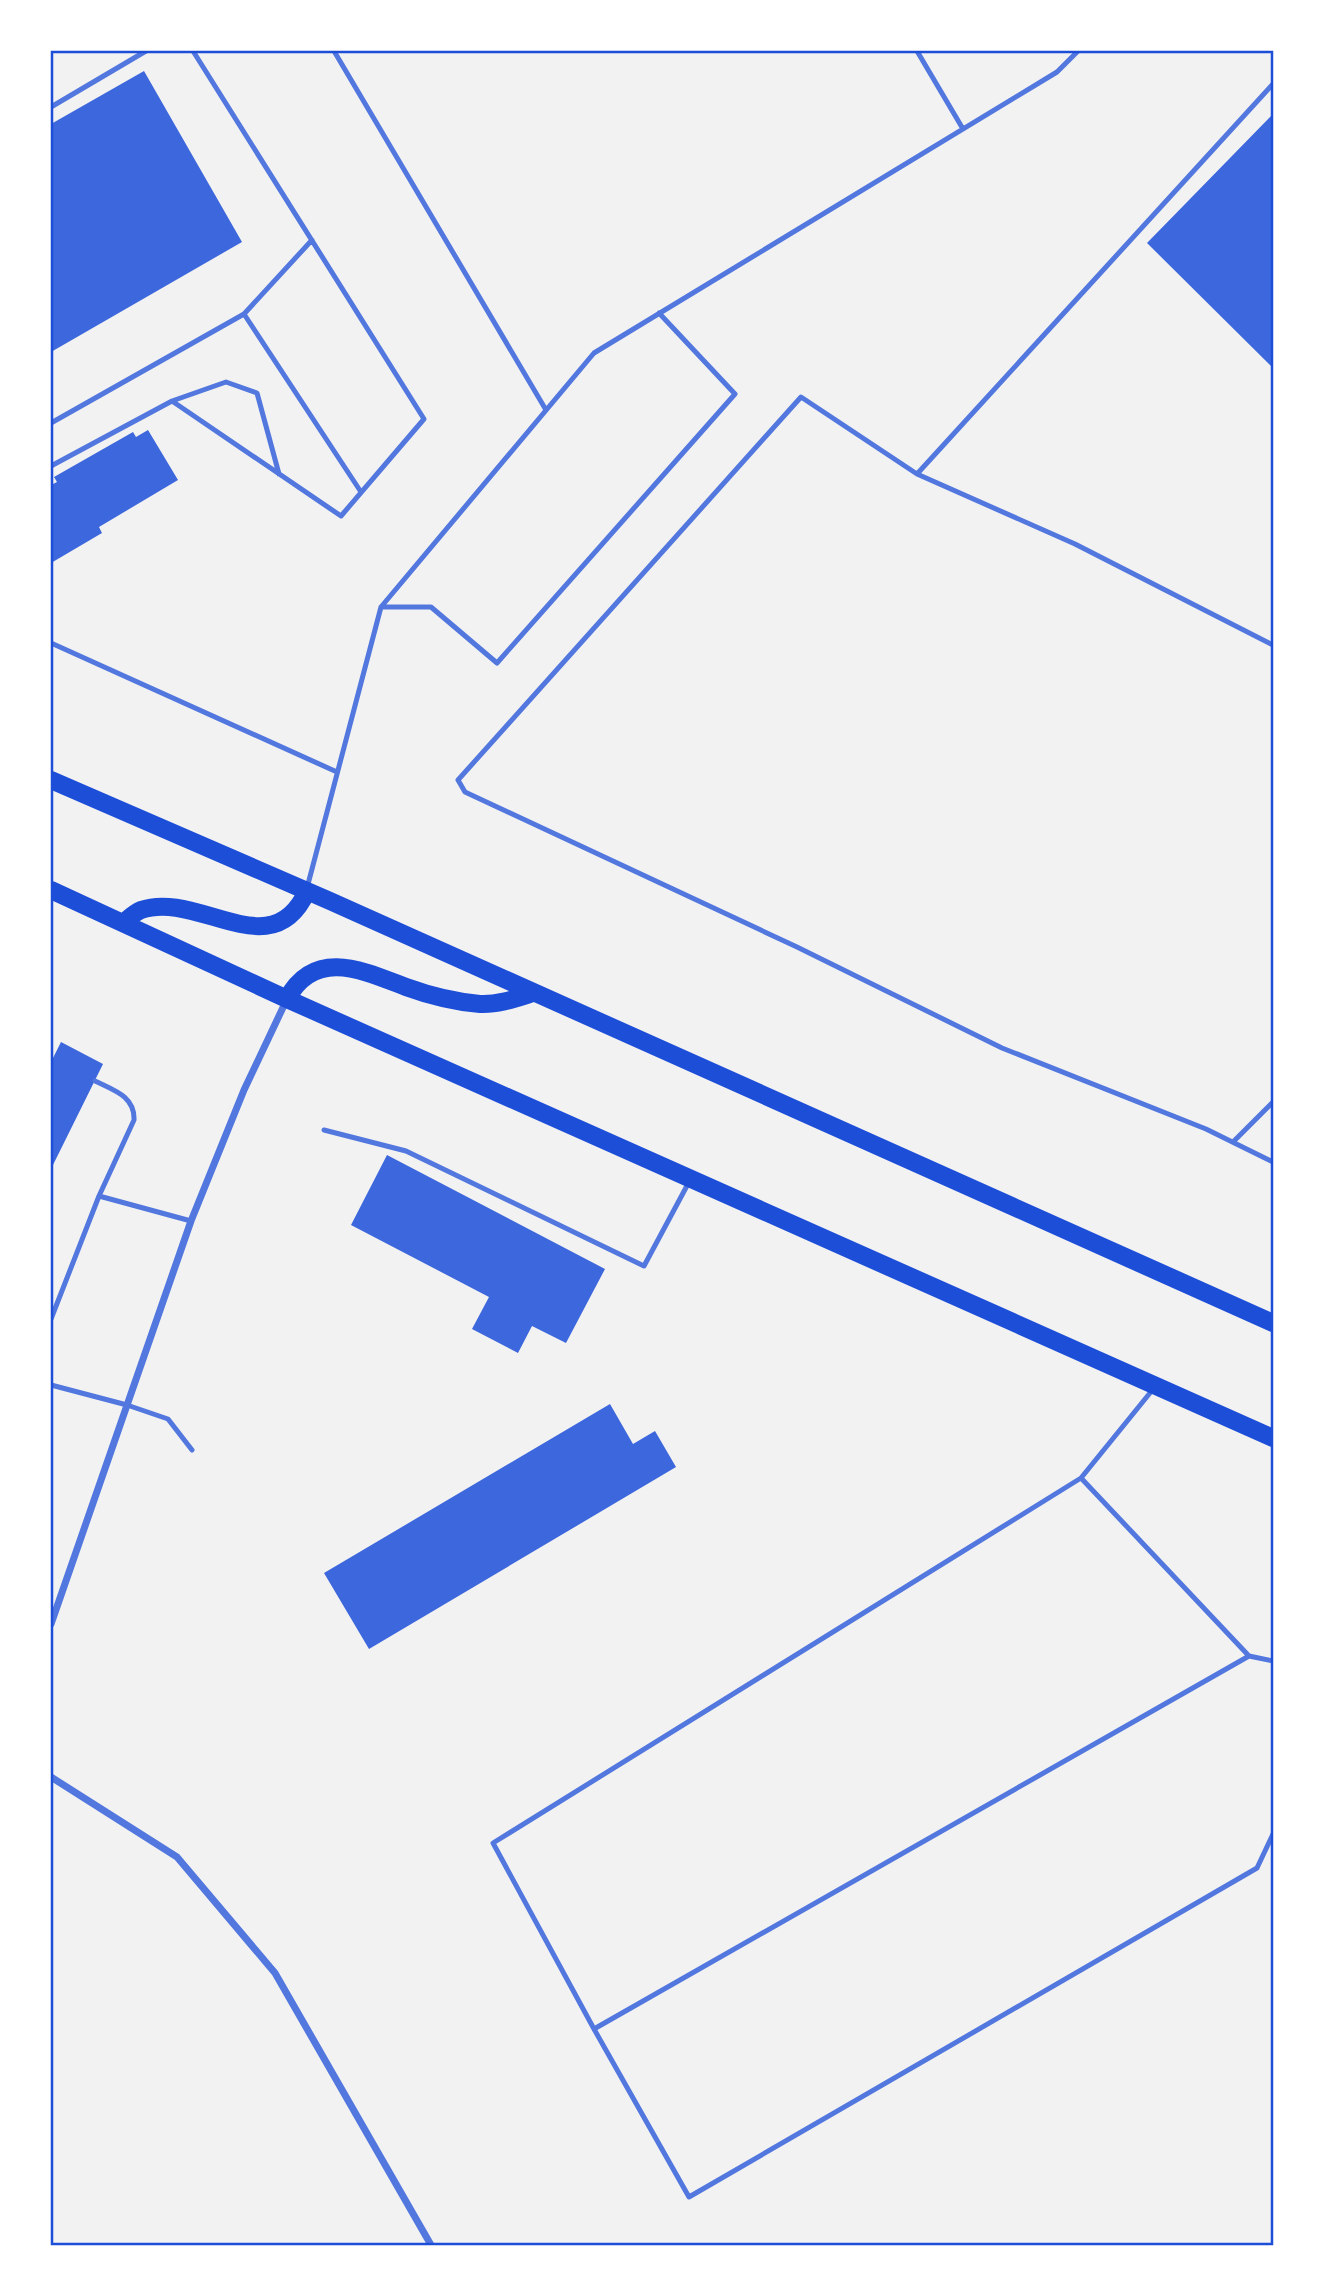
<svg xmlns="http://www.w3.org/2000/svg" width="1324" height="2296" font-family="'Alegreya Sans',sans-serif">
<rect width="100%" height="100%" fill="#f2f2f2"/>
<!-- building -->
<path fill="#3d67dc" d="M144 71 242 242 51 352V124Z
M1273 114V364L1271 366 1147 243Z
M148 430 178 480 99 527 102 533 51 563V485L57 482 54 477 133 432 136 437Z
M61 1042 103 1064 51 1169V1062Z
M387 1155 605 1269 566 1343 532 1326 518 1353 472 1329 489 1297 351 1225Z
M610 1404 633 1444 655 1431 676 1467 369 1649 324 1573Z"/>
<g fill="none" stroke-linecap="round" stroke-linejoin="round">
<!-- service -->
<path stroke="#5277de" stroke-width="5" d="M334 51 546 410
M917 51 963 129
M51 107 146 51
M312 240 244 314 361 492
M172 401 226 382 257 393 279 474
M51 423 244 314
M51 466 172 401 341 516 424 419 193 51
M917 474 1273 84
M381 607H431L497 663 735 394 659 313
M51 643 337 772
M1273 645 1075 544 917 474 801 397 458 780 465 792 797 947 1002 1048 1206 1129 1273 1162
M307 888 381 607 594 353 1057 72 1078 51
M324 1130 406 1151 644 1266 689 1182
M1233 1142 1273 1102
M99 1196 191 1221
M51 1319 99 1196 134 1120C135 1096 113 1090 95 1081
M51 1385 127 1405 168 1419 192 1450
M1081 1478 1249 1656 594 2029 493 1843 1081 1478 1154 1388
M1249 1656 1273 1661
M594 2029 689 2197 1257 1868 1273 1834"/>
<!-- minor -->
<path stroke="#5277de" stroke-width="7" d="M51 1624 191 1221 244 1090 287 999
M51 1777 177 1857 275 1973 431 2245"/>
<!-- primary -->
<path stroke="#1d4ed8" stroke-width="18" d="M51 780 330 901 1273 1323
M51 890 287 999 1273 1438
M123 923C128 919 134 913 141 910 198 890 272 969 307 891
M287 999C315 947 364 971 406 987 428 995 457 1002 480 1004 498 1005 517 998 533 993"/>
</g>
<!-- border -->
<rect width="1324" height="2296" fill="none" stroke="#ffffff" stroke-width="105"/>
<rect x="52" y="52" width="1220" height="2192" fill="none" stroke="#1d4ed8" stroke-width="2.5"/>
</svg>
